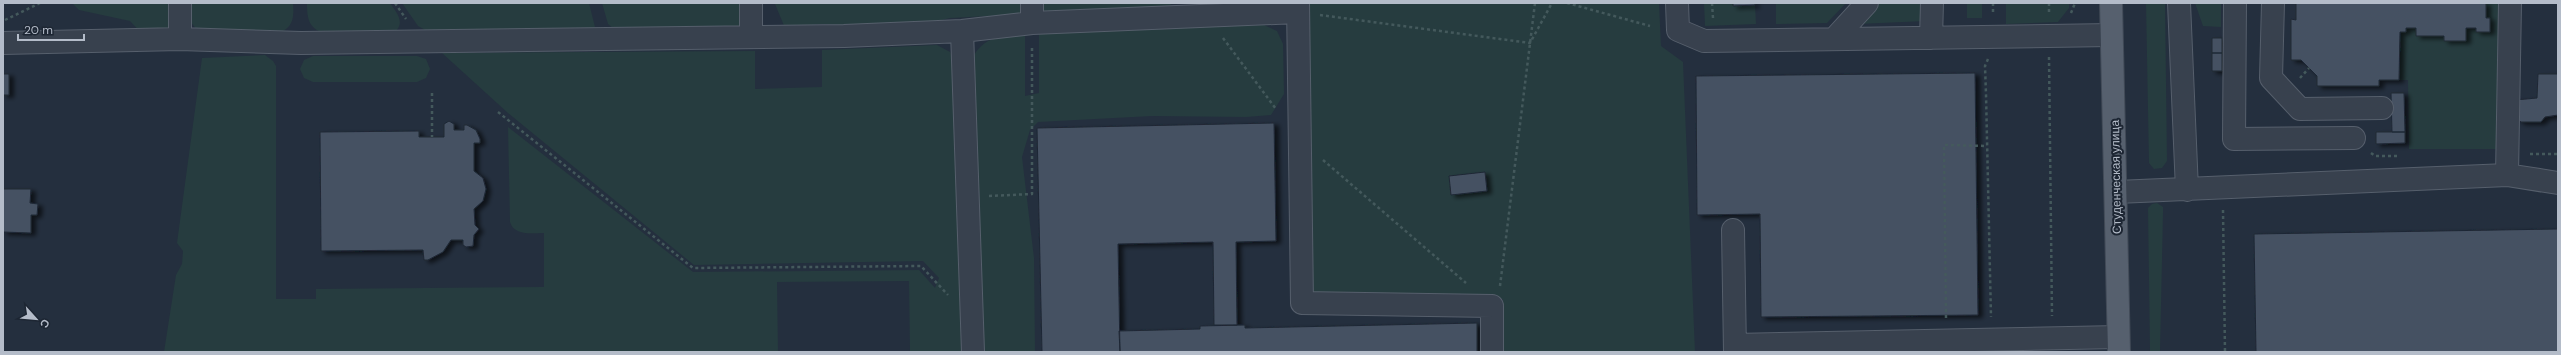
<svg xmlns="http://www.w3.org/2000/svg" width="2561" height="355" font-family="'DM Sans',sans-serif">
<defs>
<filter id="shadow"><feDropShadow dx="4.5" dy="2.5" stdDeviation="2" flood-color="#0009"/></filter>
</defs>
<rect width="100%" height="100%" fill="#242f3e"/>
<!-- green -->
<path fill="#263c3f" d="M72 3H171V26L166 35 144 36 130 21 79 10Z
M189 3H293C294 15 294 26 281 32L197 30 190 21Z
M307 3H390C396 12 405 21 396 31L322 32C308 28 307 16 307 3Z
M402 3H589L595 27 594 31 429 32 418 26Z
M602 3H745L746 31 614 29 608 24Z
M1173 3 1167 7 950 18 921 25 869 27 822 24 785 28 775 4Z
M1310 3H1659L1661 46 1683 62 1695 352H1503V299H1327L1315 297 1310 290Z
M1704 3H1733V6L1755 5 1756 24 1705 26Z
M1846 3 1827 23 1776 24V4Z
M1876 3H1926V21L1857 24Z
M1967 3H1982V18H1967Z
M2006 3H2069V8L2058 22 2006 24Z
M2146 3H2165L2167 161 2162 168 2154 169 2149 163Z
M2195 3H2221V27L2203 26Z
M2486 3H2504L2502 149H2409L2408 80H2399L2400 32H2406V28H2416V36H2444L2466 28 2490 32V18H2486Z
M1264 25 1277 31 1283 44 1284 94 1271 115 1246 117 1152 116 1038 122 1030 130 1022 157 1034 258 1035 352H910L909 281 777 282 778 352H164L176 275 182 264 183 251 177 243 202 58 265 55 273 61 276 66V299H316V289L544 287V233C532 233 514 236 510 222L508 127 693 272 919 270 935 288 939 278 923 261 694 265 508 113 442 53 755 51V89L822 87V50L937 45 950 52 952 58 971 62C980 37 1002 35 1025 32V96L1039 93V31Z
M313 56H417L426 59 430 69 426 78 417 82H313L304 78 300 69 304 60Z
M2157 203 2163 207V213L2160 352H2150L2148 208 2152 204Z"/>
<!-- building -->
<path fill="#455162" stroke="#1f2835" filter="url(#shadow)" d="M1733 3H1755V5L1733 6Z
M2296 3H2486V18H2490V32H2476V28H2466V41H2444V36H2416V28H2406V32H2400L2399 80H2379V86H2317V76L2301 60H2291V19L2296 20Z
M2212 38H2222V53H2212Z
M2212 53H2222V71H2212Z
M1975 73 1978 315 1761 317 1760 214 1697 215 1696 76Z
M3 74H9V95H3Z
M2538 74H2558V115L2545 117 2541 122H2521L2516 118 2515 100 2537 98Z
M2391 93H2404L2405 132H2392Z
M449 121 454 124V130H464V125H467L476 130 480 139V143H474V171L483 178 486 189 483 201 474 209 475 225 479 229 474 235 473 246 466 247 463 245V240H451L443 252 428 260H424L423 250 321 251 320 132 419 131V137H444V124Z
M1274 123 1276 241 1236 242 1237 325H1214L1213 242 1118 244 1120 352H1042L1037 128Z
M2376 132H2405V143L2376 144Z
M1485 172 1487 191 1451 195 1449 176Z
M3 189H31L30 203 38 204 37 215H31V233L3 232Z
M2558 229V352H2256L2254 234Z
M1477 323V352H1120L1119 331 1200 329V326L1245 325V328Z"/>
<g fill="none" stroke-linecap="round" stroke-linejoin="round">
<!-- minor casing -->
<g stroke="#565f6c" stroke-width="24">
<path id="minor" d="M180 3V39
M751 3V37
M1298 3 1302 303 1492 306V352
M1677 3 1678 30 1704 41 2111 35
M2179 3 2187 190
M2235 3 2234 139 2354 138
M2273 3 2271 78 2300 109 2382 108
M1032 23V3
M962 31 973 352
M1931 38 1932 3
M1834 39 1867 3
M3 43 180 39 301 43 844 36 962 31 1032 23 1298 12
M2507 175 2510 3
M2117 192 2507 175 2558 183
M1733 230 1735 352
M1735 345 2118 337"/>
</g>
<!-- major casing -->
<g stroke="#414a57" stroke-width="24">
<path id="major" d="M2111 3 2119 352"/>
</g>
<!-- path -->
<path stroke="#44595c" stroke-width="2.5" stroke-dasharray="3 3" stroke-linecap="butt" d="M395 3 406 19
M1567 3 1650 26
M1712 3 1713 18
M1993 3V14
M2049 3V14
M2071 13 2075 3
M1320 15 1530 43 1552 3
M5 20 40 3
M1223 38 1276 109
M2049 57 2052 316
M1988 59 1985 66 1986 94 1991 317
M2300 78 2309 68
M432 93V137
M498 112 693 268 921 266 948 295
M2371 153 2375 156H2397
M2530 154H2558
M1323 160 1466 283
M989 196 1032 194V46
M2223 210 2225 352
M1500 286 1535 3
M1946 318 1944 145 1987 146"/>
<!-- minor -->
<use href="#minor" stroke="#38414e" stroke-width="22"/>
<!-- major -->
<use href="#major" stroke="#56606e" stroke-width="22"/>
</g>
<g text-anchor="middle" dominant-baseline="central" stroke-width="4" stroke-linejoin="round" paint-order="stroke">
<!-- street labels -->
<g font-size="12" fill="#b4bcc9" stroke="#1d2633">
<text transform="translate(2116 177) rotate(-91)">Студенческая улица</text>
</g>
</g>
<!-- border -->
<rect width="2561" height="355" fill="none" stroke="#b4bcc9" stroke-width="8"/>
<!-- north arrow -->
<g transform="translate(36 319) rotate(117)" stroke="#1d2633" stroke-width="3" paint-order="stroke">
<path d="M0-3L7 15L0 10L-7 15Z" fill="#b4bcc9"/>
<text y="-6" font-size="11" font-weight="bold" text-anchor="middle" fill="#b4bcc9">С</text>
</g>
<!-- scale -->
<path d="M18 34v6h66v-6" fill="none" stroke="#b4bcc9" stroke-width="2"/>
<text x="24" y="34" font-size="12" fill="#b4bcc9" stroke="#1d2633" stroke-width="3" paint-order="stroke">20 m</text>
</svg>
